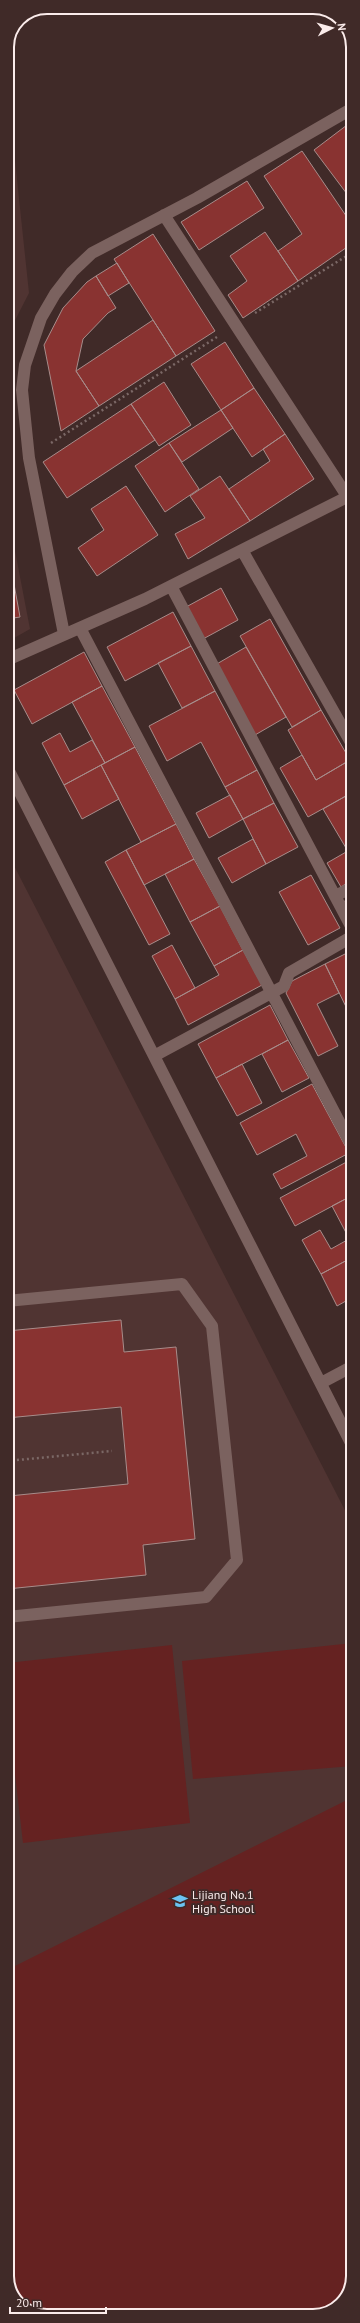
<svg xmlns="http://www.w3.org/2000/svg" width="360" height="2323" font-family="'PT Sans',sans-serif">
<rect width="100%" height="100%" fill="#402a28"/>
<!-- built -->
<path fill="#503432" d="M7 85 29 293 7 336Z
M7 509 30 629 7 642Z
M7 852 353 1526V2276L343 2302 318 2316H42L19 2304 7 2281Z"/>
<!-- green -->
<path fill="#652221" d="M353 1643V1766L193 1779 182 1661Z
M172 1645 190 1823 23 1843 7 1705V1663Z
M353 1797V2276L343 2302 318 2316H42L19 2304 7 2281V1970Z"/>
<!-- building -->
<path fill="#893331" stroke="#a78c8a" d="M347 125 353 133V202L314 150Z
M302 151 353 226V243L298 281 278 251 302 234 264 176Z
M247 181 264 208 199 250 181 222Z
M265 232 298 281 243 318 228 295 247 281 230 256Z
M153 234 215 331 176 356 114 259Z
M117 263 129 283 108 296 96 276Z
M96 276 116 308 108 313 83 339 76 371 99 406 61 431 44 345 63 308 87 282Z
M153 320 176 356 99 406 76 371Z
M225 342 254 388 221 410 191 364Z
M164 382 191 425 159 446 131 404Z
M254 388 285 434 252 457 221 410Z
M131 404 155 440 67 498 43 462Z
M221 410 233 428 182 462 169 443Z
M285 434 314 479 250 521 229 489 270 461 263 449Z
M169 443 199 489 165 512 135 466Z
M220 476 250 521 188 559 175 534 205 518 190 496Z
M126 486 158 535 97 576 78 548 104 530 91 509Z
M7 546 20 617 7 619Z
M221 588 238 620 203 639 186 607Z
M173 612 191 646 125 681 107 647Z
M270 619 321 710 292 727 240 636Z
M191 646 215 691 182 708 158 663Z
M246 647 286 717 255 735 215 665Z
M84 652 102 686 32 724 14 690Z
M102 686 135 747 105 763 72 702Z
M215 691 257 770 225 787 201 742 167 761 149 726Z
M321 710 350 760 316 780 288 730Z
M60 733 70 752 92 740 105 763 64 785 42 743Z
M135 747 176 824 141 842 101 765Z
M302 755 316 780 350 760 353 765V792L308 817 280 768Z
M101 765 119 799 82 819 64 785Z
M257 770 274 803 243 819 225 787Z
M353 792V844L346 848 323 809Z
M230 795 243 819 209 838 196 813Z
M274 803 298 847 266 864 243 819Z
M176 824 194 859 144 885 126 850Z
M253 839 266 864 232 883 218 858Z
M353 848V879L341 887 327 863Z
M126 850 170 934 149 945 105 862Z
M194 859 220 906 190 922 165 874Z
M311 875 340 928 308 945 279 892Z
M353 897V921L343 902Z
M220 906 243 950 214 966 190 922Z
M172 945 195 988 175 999 152 956Z
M243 950 262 985 188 1025 175 999 219 975 214 966Z
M353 950V1021L325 964Z
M325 964 339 993 317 1004 338 1046 318 1056 286 993 292 981Z
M270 1005 288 1040 216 1078 198 1044Z
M288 1040 309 1078 282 1092 262 1054Z
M242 1064 262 1103 237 1116 216 1078Z
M312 1084 349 1153 281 1189 273 1174 307 1156 296 1134 257 1155 240 1123Z
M352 1159 353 1195 295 1226 280 1198Z
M353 1195V1246L332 1206Z
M320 1230 331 1249 349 1239 353 1246V1257L321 1274 302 1240Z
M353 1257V1297L337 1306 321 1274Z
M121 1320 124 1352 176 1347 195 1539 143 1545 146 1575 7 1589V1517L10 1516 9 1496 128 1484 121 1407 7 1418V1331Z"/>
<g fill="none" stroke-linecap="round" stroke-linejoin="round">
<!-- path -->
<path stroke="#7b6866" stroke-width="2.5" stroke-dasharray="2 3" stroke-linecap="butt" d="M255 313 353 252
M51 443 217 337
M7 1461 112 1451"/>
<!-- minor -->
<path stroke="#7b625f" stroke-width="12" d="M164 215 347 496
M242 550 353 746
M171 586 353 930
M80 628 353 1148
M64 634 29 458 22 390 25 365 41 318 55 294 72 272 92 253 197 198 353 108
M7 660 145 599 353 494
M7 767 353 1447
M335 896 353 887
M154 1056 284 986 289 973 353 936
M7 1301 182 1284 212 1326 237 1560 206 1597 7 1617
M321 1383 353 1366"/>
</g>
<!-- icons -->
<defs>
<g id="school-bare" transform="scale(1.2)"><path d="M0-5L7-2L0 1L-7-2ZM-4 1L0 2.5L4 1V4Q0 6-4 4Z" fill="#6cc3f2" stroke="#402a28" stroke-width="2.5" paint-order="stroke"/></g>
</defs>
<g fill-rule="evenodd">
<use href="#school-bare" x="180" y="1901"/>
</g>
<g text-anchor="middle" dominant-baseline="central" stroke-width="4" stroke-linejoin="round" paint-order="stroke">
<!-- poi labels -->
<g font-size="12" fill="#fbeceb" stroke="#402a28" text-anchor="start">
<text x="192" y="1894">Lijiang No.1<tspan x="192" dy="14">High School</tspan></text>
</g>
</g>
<!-- crop -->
<path d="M0 0H360V2323H0ZM47 14H313A33 33 0 0 1 346 47V2276A33 33 0 0 1 313 2309H47A33 33 0 0 1 14 2276V47A33 33 0 0 1 47 14Z" fill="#402a28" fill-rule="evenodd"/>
<path fill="none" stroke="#fbeceb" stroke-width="2" d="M47 14H313A33 33 0 0 1 346 47V2276A33 33 0 0 1 313 2309H47A33 33 0 0 1 14 2276V47A33 33 0 0 1 47 14Z"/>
<!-- north arrow -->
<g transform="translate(332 28) rotate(84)" stroke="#402a28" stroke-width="3" paint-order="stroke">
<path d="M0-3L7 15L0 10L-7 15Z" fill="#fbeceb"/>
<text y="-6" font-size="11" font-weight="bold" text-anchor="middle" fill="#fbeceb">N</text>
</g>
<!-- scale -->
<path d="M10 2307v6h96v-6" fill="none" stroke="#fbeceb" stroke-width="2"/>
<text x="16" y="2307" font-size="12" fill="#fbeceb" stroke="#402a28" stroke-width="3" paint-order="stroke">20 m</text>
</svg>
